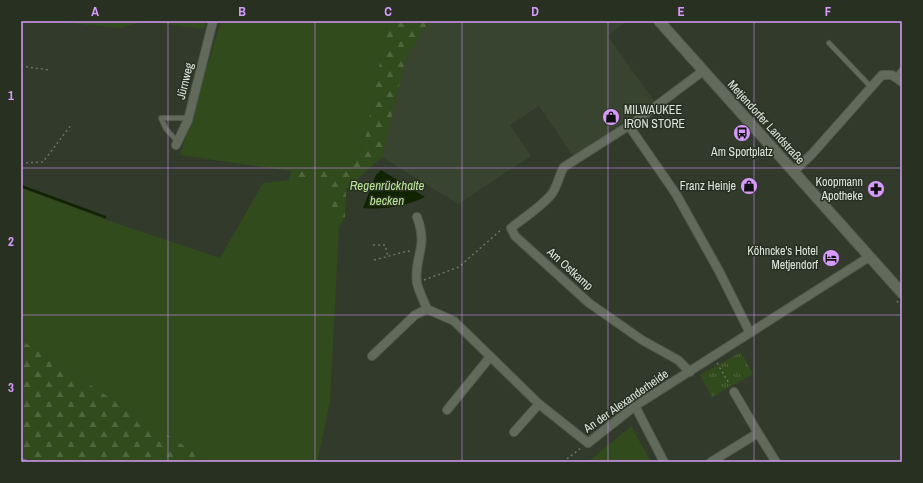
<svg xmlns="http://www.w3.org/2000/svg" width="923" height="483" font-family="'Archivo Narrow',sans-serif">
<defs>
<pattern id="forest-firs" width="22" height="20" patternUnits="userSpaceOnUse"><rect width="22" height="20" fill="#324b1d"/><path d="M5 1l3.5 6h-7zM16 11l3.5 6h-7z" fill="#4f653d"/></pattern>
<pattern id="park-tufts" width="24" height="20" patternUnits="userSpaceOnUse"><rect width="24" height="20" fill="#324b1d"/><path d="M3 7l-1-3M5 7V3M7 7l1-3M15 17l-1-3M17 17v-4M19 17l1-3" fill="none" stroke="#4f653d"/></pattern>
</defs>
<rect width="100%" height="100%" fill="#323a2c"/>
<!-- built -->
<path fill="#384430" d="M431 21H626L608 36 654 101 573 156 539 106 510 125 531 156 458 204 382 157 405 61 423 30Z"/>
<!-- green -->
<path fill="#324b1d" d="M51 21H206L204 29 145 21 120 28Z
M221 21H388L364 145 350 162 337 170 291 171 180 155Z
M289 180 324 182 339 227 330 401 317 462H209L21 340V188L104 219 220 258 263 183Z
M631 426 651 462H588Z"/>
<!-- forest -->
<path fill="url(#forest-firs)" d="M388 21H431L423 30 405 61 382 157 346 189 345 217 339 227 324 182 289 180 291 171 337 170 350 162 364 145Z
M21 340 209 462H36L21 456Z"/>
<!-- park -->
<path fill="url(#park-tufts)" d="M741 352 753 374 712 397 700 375Z"/>
<!-- water -->
<path fill="#112400" d="M381 170 425 197C405 206 386 210 363 208L376 175Z"/>
<g fill="none" stroke-linecap="round" stroke-linejoin="round">
<!-- stream -->
<path stroke="#112400" stroke-width="2.5" d="M21 186 105 217"/>
<!-- service casing -->
<g stroke="#51584c" stroke-width="6">
<path id="service" d="M829 43 871 87
M896 77 902 69
M178 142 166 129 161 118H185L188 120
M21 460 25 462"/>
</g>
<!-- minor casing -->
<g stroke="#51584c" stroke-width="10">
<path id="minor" d="M629 126 676 194 719 271 750 333
M176 145 188 120 213 21
M793 172 812 154 882 75H892L902 82
M417 217C429 248 413 258 417 283 419 292 424 301 427 309L454 321 539 404 588 443 635 406 869 257
M372 356 415 315 427 309
M690 372 678 360 642 340 589 303 515 236 511 228C524 218 539 208 550 196 558 188 558 176 564 167L636 121 703 71
M734 392 758 433
M635 406 664 462
M447 410 490 357
M514 432 539 404
M711 462 758 433 776 462"/>
</g>
<!-- secondary casing -->
<g stroke="#51584c" stroke-width="12">
<path id="secondary" d="M659 21 902 293"/>
</g>
<!-- path -->
<path stroke="#6c7367" stroke-width="1.5" stroke-dasharray="2 3" stroke-linecap="butt" d="M21 66 49 70
M21 163 43 162 71 125
M373 245H385L388 256
M374 260 408 251 411 252
M424 280 459 267 502 229
M897 301 902 307
M717 363 730 385
M563 462 581 448"/>
<!-- service -->
<use href="#service" stroke="#626b5b" stroke-width="4"/>
<!-- minor -->
<use href="#minor" stroke="#626b5b" stroke-width="8"/>
<!-- secondary -->
<use href="#secondary" stroke="#626b5b" stroke-width="10"/>
</g>
<!-- grid -->
<path fill="none" stroke="#d69bf9" stroke-width="1" stroke-opacity="0.55" d="M168 21V462M315 21V462M462 21V462M608 21V462M754 21V462M21 168H902M21 315H902"/>
<!-- icons -->
<defs>
<g id="shop-disc" transform="scale(0.9)"><circle r="9.5" fill="#d69bf9" stroke="#283022"/><path d="M-5-2.5h2.3a2.7 3.5 0 0 1 5.4 0H5L5.5 6h-11ZM-1.5-2.5h3a1.5 2.3 0 0 0-3 0Z" fill="#111"/></g>
<g id="bus-disc" transform="scale(0.9)"><circle r="9.5" fill="#d69bf9" stroke="#283022"/><path d="M-5-6H5V4H4V6H2V4H-2V6H-4V4H-5ZM-3.5-4V0h7V-4ZM-3.5 1.2v1.5H-2V1.2ZM2 1.2v1.5H3.5V1.2Z" fill="#111"/></g>
<g id="pharmacy-disc" transform="scale(0.9)"><circle r="9.5" fill="#d69bf9" stroke="#283022"/><path d="M-2-6h4v4h4v4h-4v4h-4v-4h-4v-4h4Z" fill="#111"/></g>
<g id="hotel-disc" transform="scale(0.9)"><circle r="9.5" fill="#d69bf9" stroke="#283022"/><path d="M-6-4.5h1.5V1H6V5H4.5V3h-9V5H-6ZM-4 0a1.8 1.8 0 1 1 3.6 0ZM.5 0V-2.5h3Q6-2.5 6 0Z" fill="#111"/></g>
</defs>
<g fill-rule="evenodd">
<use href="#shop-disc" x="611" y="117"/>
<use href="#bus-disc" x="742" y="133"/>
<use href="#shop-disc" x="749" y="186"/>
<use href="#pharmacy-disc" x="876" y="189"/>
<use href="#hotel-disc" x="831" y="258"/>
</g>
<g text-anchor="middle" dominant-baseline="central" stroke-width="3" stroke-linejoin="round" paint-order="stroke">
<!-- street labels -->
<g font-size="12" fill="#e0e5dc" stroke="#283022">
<text transform="translate(185 81) rotate(-76)">Jürnweg</text>
<text transform="translate(766 122) rotate(48)">Metjendorfer Landstraße</text>
<text transform="translate(570 269) rotate(42)">Am Ostkamp</text>
<text transform="translate(626 401) rotate(-35)">An der Alexanderheide</text>
</g>
<!-- poi labels -->
<g font-size="12" fill="#e0e5dc" stroke="#283022" text-anchor="end">
<text x="624" y="110" text-anchor="start">MILWAUKEE<tspan x="624" dy="14">IRON STORE</tspan></text>
<text x="742" y="152" text-anchor="middle">Am Sportplatz</text>
<text x="863" y="182">Koopmann<tspan x="863" dy="14">Apotheke</tspan></text>
<text x="736" y="186">Franz Heinje</text>
<text x="818" y="251">Köhncke's Hotel<tspan x="818" dy="14">Metjendorf</tspan></text>
</g>
<!-- water labels -->
<g font-size="13" font-style="italic" fill="#b9e496" stroke="#283022">
<text x="387" y="185">Regenrückhalte<tspan x="387" dy="15">becken</tspan></text>
</g>
</g>
<!-- border -->
<rect width="923" height="483" fill="none" stroke="#283022" stroke-width="44"/>
<rect x="22" y="22" width="879" height="439" fill="none" stroke="#d69bf9" stroke-width="1.5"/>
<g font-size="13" text-anchor="middle" font-weight="bold" fill="#d69bf9">
<text x="95" y="16">A</text>
<text x="242" y="16">B</text>
<text x="388" y="16">C</text>
<text x="535" y="16">D</text>
<text x="681" y="16">E</text>
<text x="828" y="16">F</text>
<text x="11" y="100">1</text>
<text x="11" y="246">2</text>
<text x="11" y="392">3</text>
</g>
</svg>
